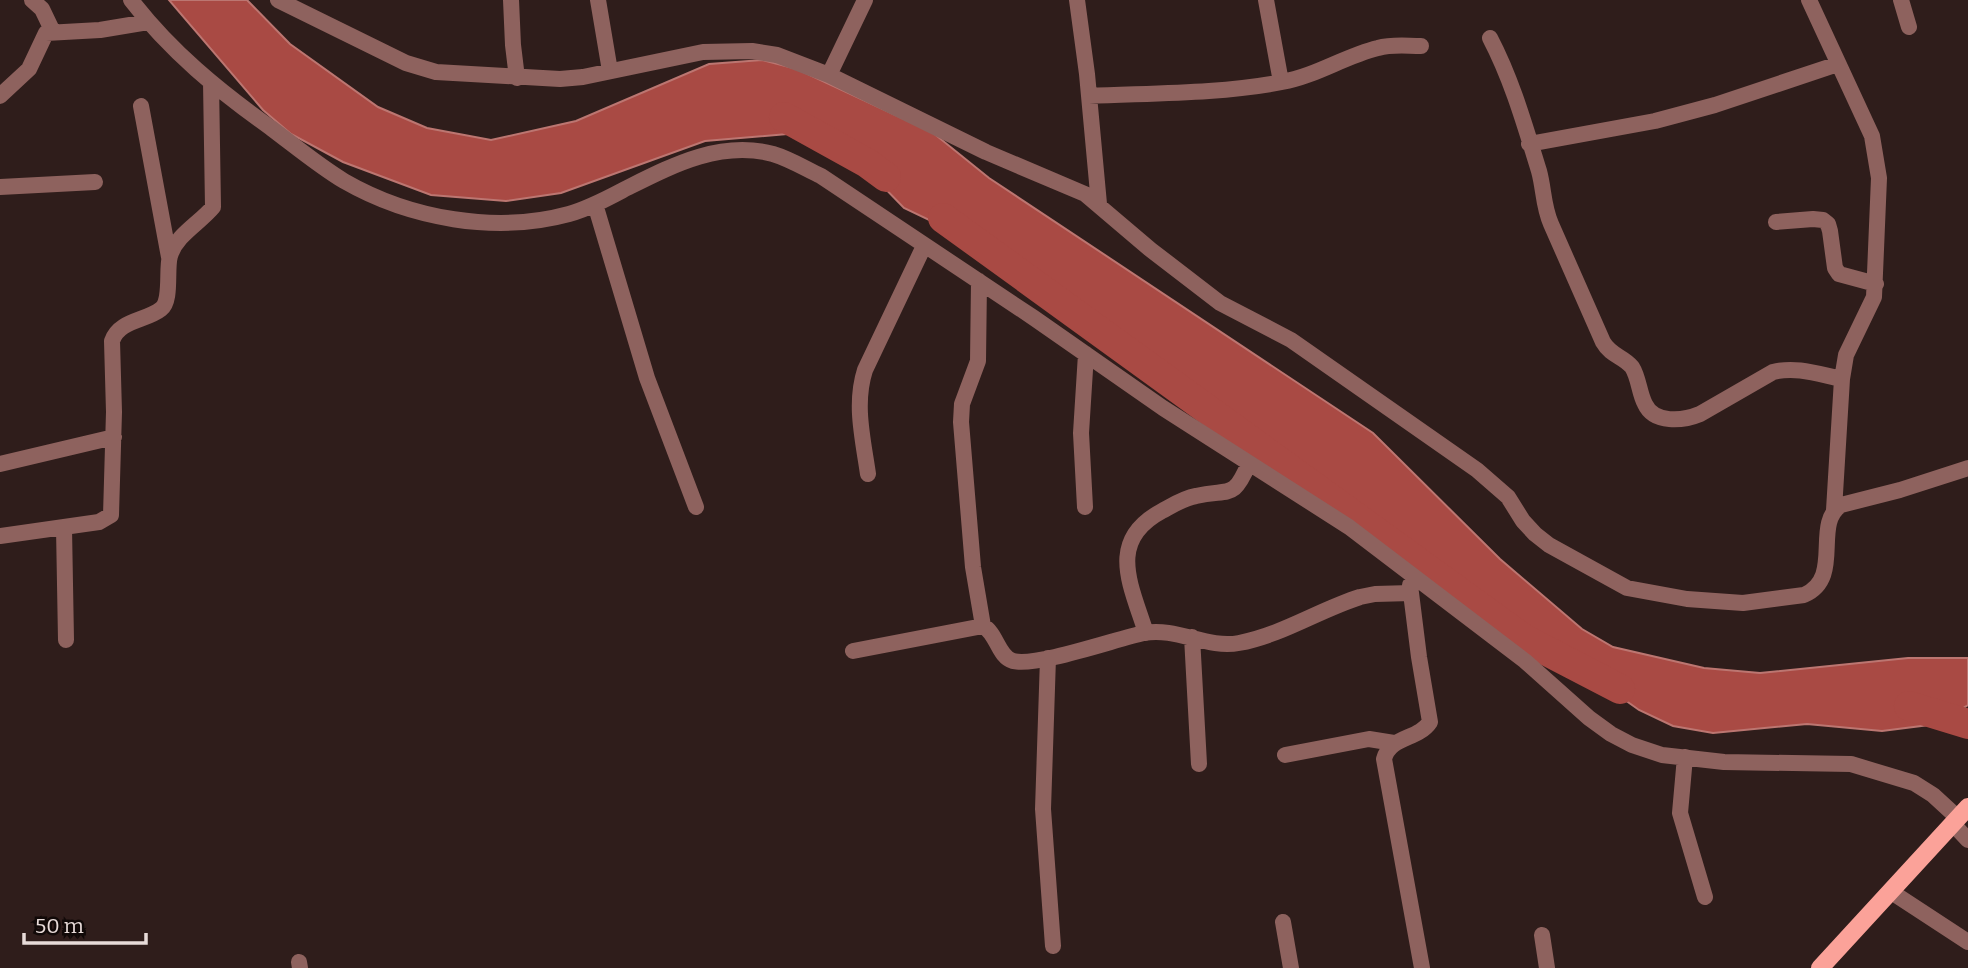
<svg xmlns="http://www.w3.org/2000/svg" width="1968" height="968" font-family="Bitter,serif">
<rect width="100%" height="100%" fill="#2f1d1b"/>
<!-- water -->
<path fill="#a94a44" stroke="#bc7671" stroke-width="2" d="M169 0H247L290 44 378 107 427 128 491 140 576 121 709 64 762 60 797 69 932 132 989 178 1373 433 1500 559 1582 629 1613 647 1704 668 1760 673 1908 658H1968V705L1937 724 1882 731 1807 724 1713 733 1673 726 1639 710 990 249 904 208 837 139 799 133 705 141 561 193 506 201 431 195 343 162 291 134 263 110Z"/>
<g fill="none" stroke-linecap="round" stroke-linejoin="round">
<!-- river -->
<path stroke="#a94a44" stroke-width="30" d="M784 117 867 163 886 177
M943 218 1524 639 1620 689
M1909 706 1968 724"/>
<!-- minor -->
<path stroke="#8e625e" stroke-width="16" d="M32 0 42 9 53 32
M131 0C170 51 219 91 271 128 295 146 319 166 344 181 410 219 496 234 569 214 590 208 608 198 627 188 673 165 721 140 773 154 790 159 806 169 821 176L1034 318 1163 408 1349 527 1525 661 1589 718 1611 734 1632 745 1662 755 1724 762 1851 764 1914 783 1933 795 1958 818
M278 0 406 63 436 72 560 79 583 77 703 52 752 51 777 55 829 75 986 152 1085 194 1151 250 1220 303 1291 340 1477 470 1508 497 1523 521 1535 534 1549 545 1627 588 1687 599 1743 603 1804 595C1844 578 1812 524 1841 505L1900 490 1968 468
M511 0 513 45 517 78
M598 0 610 71
M1077 0 1087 74 1099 204
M1266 0 1281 82
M1809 0 1872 136 1879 178 1874 297 1846 355 1842 379 1834 510
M1901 0 1909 27
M1490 38C1512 80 1525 126 1539 171 1544 189 1543 206 1551 224L1603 342C1611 356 1623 356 1632 367 1639 378 1639 393 1645 404 1654 424 1683 421 1700 414L1773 372C1796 366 1818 374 1842 379
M829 75 865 0
M0 96 29 69 46 33 100 30 148 22
M1089 96C1153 93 1219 94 1282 82 1316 76 1345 56 1378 48 1392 44 1406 46 1421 46
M141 106 169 257
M1529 144 1655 121 1715 105 1838 64
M0 187 95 182
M595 204 647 378 696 507
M1776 222 1813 219 1823 220 1828 224 1830 231 1835 268 1839 274 1876 284
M979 281 978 361 962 404 961 422 973 567 983 626
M0 464 114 437
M868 474C863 439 854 404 865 370L924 246
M1085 507 1081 433 1086 354
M64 528 66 640
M0 536 99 522 111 515 114 412 112 341C119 320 146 321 161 309 172 301 166 269 170 256 176 235 200 223 213 207L211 82
M1410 585 1419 657 1430 722C1418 740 1390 736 1384 759L1422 968
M1146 633C1131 585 1106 541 1162 511 1173 505 1184 498 1196 496 1230 488 1233 501 1249 463
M1192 637 1199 764
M853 651 983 626C997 633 998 657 1013 661 1037 667 1116 639 1144 633 1177 627 1207 649 1239 643 1282 635 1319 610 1360 597L1375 594 1411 593
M1048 658 1043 809 1053 946
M1285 755 1369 739 1394 743
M1685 757 1680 813 1705 897
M1953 824 1968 840
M1890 891 1968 942
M1283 922 1291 968
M1542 935 1547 968
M299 962 300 968"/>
<!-- major -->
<path stroke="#fba299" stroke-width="18" d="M1820 968 1968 807"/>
</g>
<!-- scale -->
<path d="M24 933v10h122v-10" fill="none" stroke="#e8dbd9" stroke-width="3.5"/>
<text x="35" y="933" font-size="21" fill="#e8dbd9" stroke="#110908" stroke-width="5" paint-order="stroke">50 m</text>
</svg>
